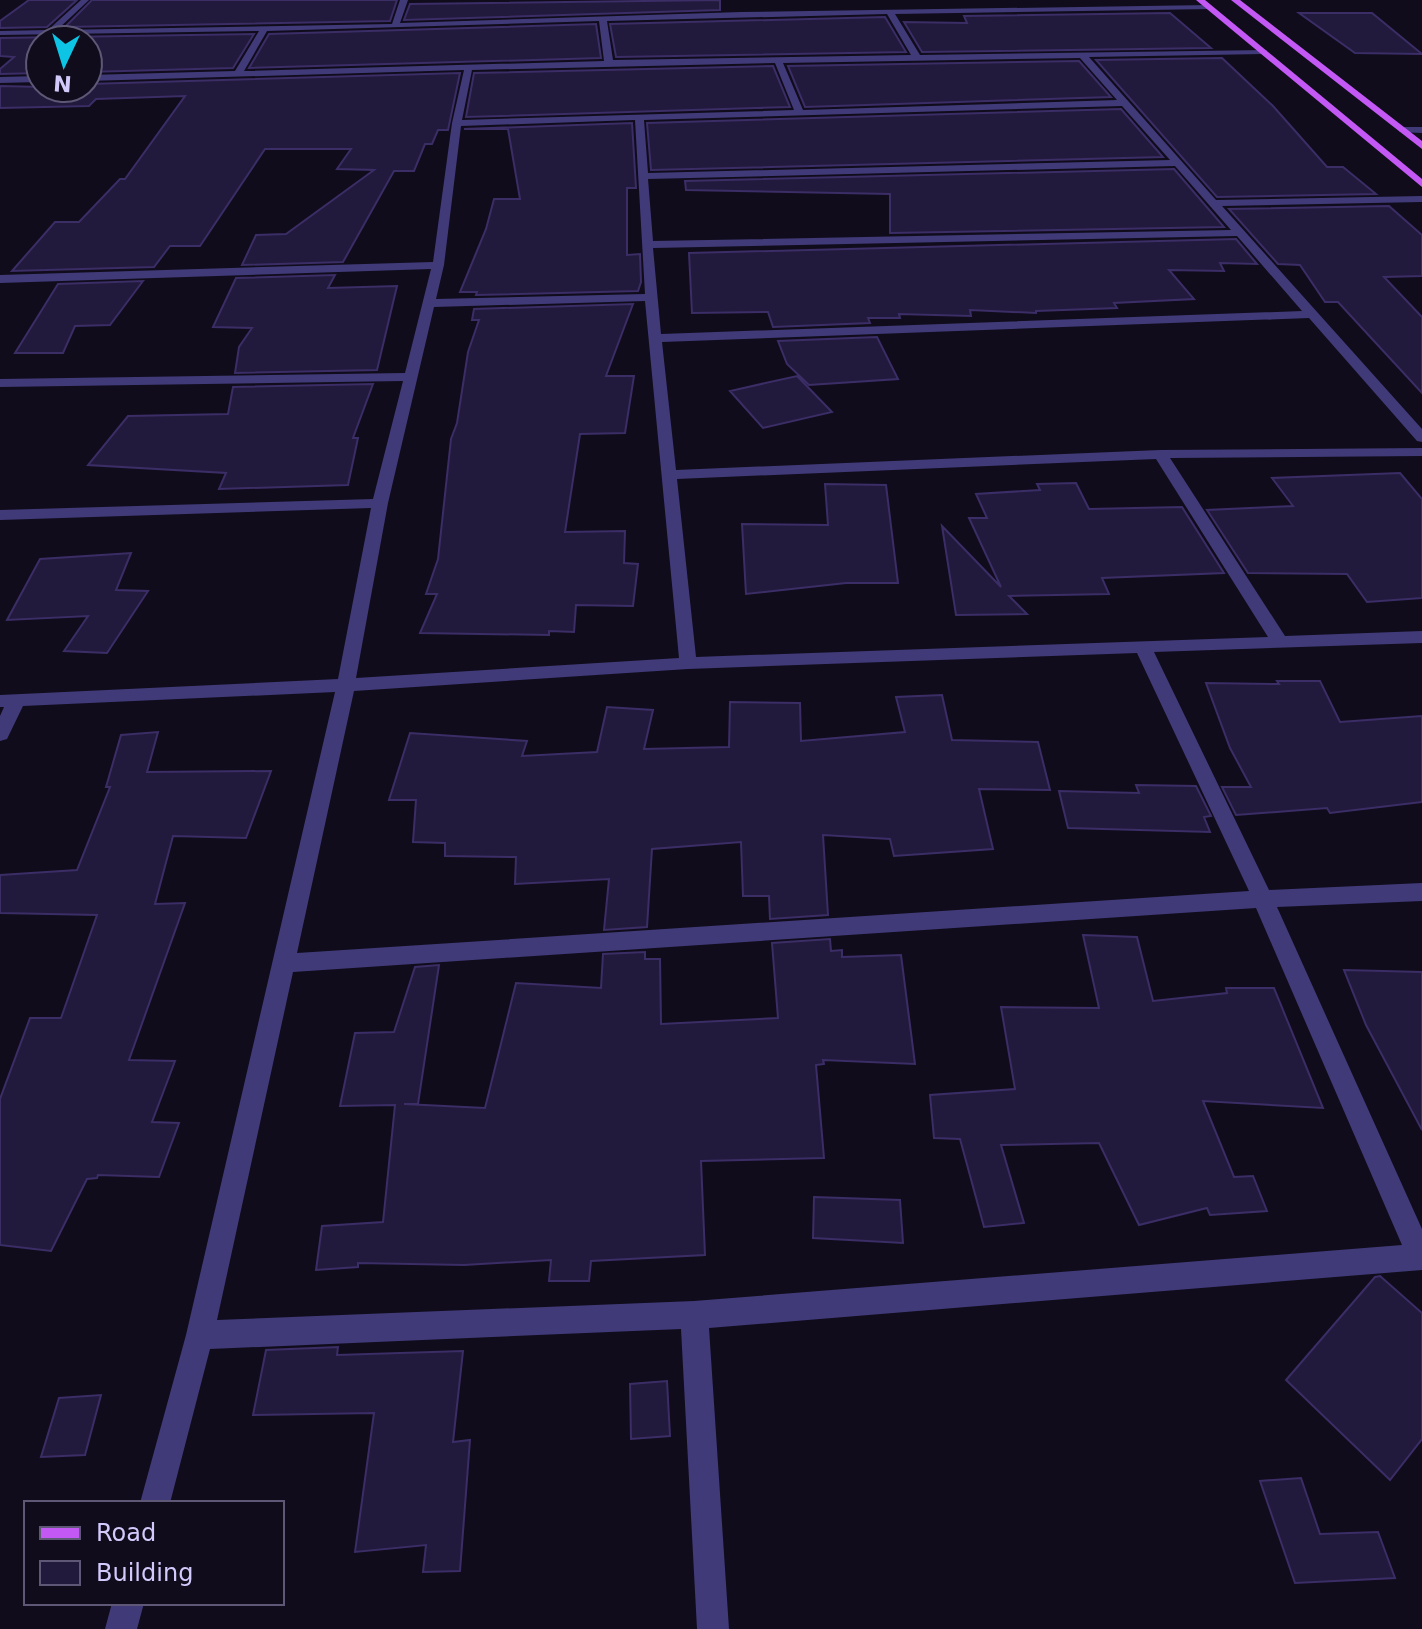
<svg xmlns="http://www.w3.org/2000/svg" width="1422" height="1629" viewBox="0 0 1422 1629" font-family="'DejaVu Sans',sans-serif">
  <rect width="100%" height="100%" fill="#100c1c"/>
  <!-- building -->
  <path fill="#221a3c" stroke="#3b2d66" stroke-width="2" d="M 29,0 L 77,0 L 47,27 L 0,28 L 0,21 Z
    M 92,0 L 397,0 L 390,21 L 65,27 Z
    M 720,0 L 720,10 L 404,20 L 410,4 Z
    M 1170,13 L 1211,48 L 922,52 L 904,22 L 967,23 L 964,16 Z
    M 1299,13 L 1372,13 L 1422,54 L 1355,53 Z
    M 885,17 L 906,52 L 616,57 L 610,24 Z
    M 596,24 L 601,58 L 249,68 L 269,34 Z
    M 254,34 L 233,68 L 88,72 L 88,40 L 40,40 L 40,73 L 0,74 L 0,69 L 14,57 L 0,56 L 0,38 Z
    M 1222,58 L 1273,106 L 1327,167 L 1343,167 L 1376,194 L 1217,197 L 1096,60 Z
    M 1079,61 L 1111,97 L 805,107 L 788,66 Z
    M 773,66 L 790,107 L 466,117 L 474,73 Z
    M 460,73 L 448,130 L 438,130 L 432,144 L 425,144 L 414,171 L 394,171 L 343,262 L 242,265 L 256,235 L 286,234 L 374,170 L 337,169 L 351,149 L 265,149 L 200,246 L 170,246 L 154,267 L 12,271 L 55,222 L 79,222 L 120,179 L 125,179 L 185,96 L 96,99 L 89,106 L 0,108 L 0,86 L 88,88 L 88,84 Z
    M 1121,109 L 1163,157 L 651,170 L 647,123 Z
    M 632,123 L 636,188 L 627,188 L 627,255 L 640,254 L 641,282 L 638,291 L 476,295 L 477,292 L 460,292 L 486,229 L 494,199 L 520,199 L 508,129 L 464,129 Z
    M 1174,169 L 1224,227 L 890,233 L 890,194 L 686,190 L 685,181 Z
    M 1389,206 L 1422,235 L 1422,276 L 1384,277 L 1422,317 L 1422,393 L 1338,302 L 1325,302 L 1300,265 L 1278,264 L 1229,209 Z
    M 1236,239 L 1257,264 L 1220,263 L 1224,271 L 1169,270 L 1194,299 L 1114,303 L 1117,308 L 1036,311 L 1036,313 L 970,310 L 971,316 L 899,314 L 900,318 L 868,318 L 870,323 L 773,327 L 768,312 L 692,313 L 689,253 Z
    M 335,275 L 328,288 L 397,286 L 377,370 L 235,373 L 239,347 L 252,328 L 213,327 L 236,278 Z
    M 143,281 L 110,325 L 75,326 L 63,353 L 15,353 L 58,284 Z
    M 633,304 L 606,376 L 634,376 L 625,433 L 580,434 L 565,532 L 625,531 L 624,563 L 638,564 L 633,606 L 576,605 L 574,632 L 549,631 L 549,635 L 420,633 L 437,594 L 426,594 L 438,559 L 451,439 L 457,423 L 468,352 L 479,320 L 472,320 L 474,309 Z
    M 877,337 L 898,379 L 809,385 L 787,364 L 778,341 Z
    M 797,376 L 832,412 L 763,428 L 730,391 Z
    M 373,384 L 353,438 L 358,438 L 348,485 L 219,489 L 226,473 L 88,465 L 128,416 L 228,414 L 233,387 Z
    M 1400,473 L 1422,499 L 1422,598 L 1367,602 L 1347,574 L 1248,573 L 1207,510 L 1293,506 L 1272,478 Z
    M 1076,483 L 1089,509 L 1182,507 L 1224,573 L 1102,578 L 1109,594 L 1009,596 L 1027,614 L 956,615 L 942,526 L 1001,587 L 969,518 L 987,518 L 976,494 L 1040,490 L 1037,484 Z
    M 825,484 L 886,485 L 898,583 L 846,583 L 746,594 L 742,524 L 828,525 Z
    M 131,553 L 116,590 L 148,591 L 107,653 L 64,651 L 88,616 L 7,620 L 40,559 Z
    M 1277,681 L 1320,681 L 1340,722 L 1422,716 L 1422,802 L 1330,813 L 1327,808 L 1236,815 L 1222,787 L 1251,787 L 1230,748 L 1206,683 L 1279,684 Z
    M 942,695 L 952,740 L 1038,742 L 1050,790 L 979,789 L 993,849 L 894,856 L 890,839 L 823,835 L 828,915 L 770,919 L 769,896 L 743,896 L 741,842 L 652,849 L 647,927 L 604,930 L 609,879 L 515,884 L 516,857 L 445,856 L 445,843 L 413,842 L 416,800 L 389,800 L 410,733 L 527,741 L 522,756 L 597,752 L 607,707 L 653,710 L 644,749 L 729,747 L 730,702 L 800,703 L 801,741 L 905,732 L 896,697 Z
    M 158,732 L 147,772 L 271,771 L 246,838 L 173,836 L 155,904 L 185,903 L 129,1060 L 175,1061 L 152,1122 L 179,1123 L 159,1177 L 98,1175 L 97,1178 L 87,1179 L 51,1251 L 0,1245 L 0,1099 L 30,1018 L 61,1018 L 97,915 L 0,913 L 0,875 L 77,870 L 110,787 L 106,787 L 121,735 Z
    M 1136,785 L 1196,786 L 1211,816 L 1204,817 L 1210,832 L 1068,828 L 1059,791 L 1139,793 Z
    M 1083,935 L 1137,937 L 1153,1001 L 1227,993 L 1226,988 L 1274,988 L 1323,1108 L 1203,1101 L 1234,1177 L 1253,1176 L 1267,1211 L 1210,1215 L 1207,1208 L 1139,1225 L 1099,1143 L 1001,1145 L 1024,1223 L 984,1227 L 960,1139 L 934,1138 L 930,1095 L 1015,1089 L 1001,1007 L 1099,1008 Z
    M 830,939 L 831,951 L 842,950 L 842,957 L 901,955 L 915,1064 L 823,1060 L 824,1064 L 816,1065 L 824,1158 L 701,1161 L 705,1255 L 591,1261 L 589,1281 L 549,1281 L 551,1260 L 464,1265 L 358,1263 L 358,1267 L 316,1270 L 322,1226 L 383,1222 L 395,1105 L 340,1106 L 355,1033 L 394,1032 L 415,967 L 439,965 L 418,1104 L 404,1104 L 485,1108 L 516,983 L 601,988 L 603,954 L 645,952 L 645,959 L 660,959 L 661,1024 L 778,1018 L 772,943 Z
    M 1344,970 L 1422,972 L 1422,1130 L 1366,1025 Z
    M 814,1197 L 900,1200 L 903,1243 L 813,1238 Z
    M 1380,1276 L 1422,1313 L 1422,1439 L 1390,1480 L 1286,1380 L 1375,1277 Z
    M 338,1347 L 337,1355 L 463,1351 L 453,1442 L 470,1440 L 460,1571 L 423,1572 L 426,1545 L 355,1552 L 374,1413 L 253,1415 L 266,1350 Z
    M 667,1381 L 670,1436 L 631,1439 L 630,1384 Z
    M 101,1395 L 85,1455 L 41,1457 L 59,1398 Z
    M 1301,1478 L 1320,1534 L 1378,1532 L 1395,1578 L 1295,1583 L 1260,1481 Z"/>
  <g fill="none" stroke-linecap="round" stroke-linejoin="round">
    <!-- minor -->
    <path fill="#403a78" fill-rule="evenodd" d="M 81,0 L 89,0 L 57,30 L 392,24 L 400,0 L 408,0 L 400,23 L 741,12 L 1209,5 L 1212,9 L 895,14 L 920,55 L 1267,50 L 1264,54 L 1089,57 L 1216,200 L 1422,196 L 1422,202 L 1222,206 L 1422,429 L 1422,442 L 1417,441 L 1309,318 L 662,342 L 676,470 L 1160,450 L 1422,448 L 1422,456 L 1170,458 L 1285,636 L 1422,631 L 1422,643 L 1154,652 L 1269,890 L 1422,883 L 1422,901 L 1277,907 L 1422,1229 L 1422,1270 L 709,1328 L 729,1629 L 697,1629 L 681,1329 L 210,1349 L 170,1503 L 140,1503 L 186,1335 L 335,692 L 23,706 L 7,739 L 0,741 L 0,716 L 4,707 L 0,707 L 0,695 L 338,679 L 371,508 L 0,520 L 0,510 L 373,499 L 403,381 L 0,387 L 0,379 L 405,373 L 431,269 L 0,283 L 0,275 L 433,262 L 452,123 L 464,70 L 88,81 L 88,75 L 235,71 L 259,31 L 0,35 L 0,31 L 48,30 ZM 887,14 L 911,55 L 613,60 L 607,21 ZM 599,21 L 604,61 L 244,71 L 267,31 ZM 1080,58 L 1117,100 L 803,110 L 783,63 ZM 775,63 L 794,110 L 462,120 L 472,70 ZM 1122,106 L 1170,160 L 648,173 L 644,120 ZM 635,120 L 645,294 L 436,299 L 444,265 L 461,126 ZM 1175,166 L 1231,230 L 653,241 L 648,179 ZM 1237,236 L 1302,311 L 661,334 L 653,248 ZM 645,301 L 679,658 L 356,678 L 388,503 L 434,307 ZM 1156,459 L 1268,637 L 696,657 L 677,479 ZM 1137,653 L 1249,891 L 297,953 L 354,691 L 688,669 ZM 1256,908 L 1402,1245 L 694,1301 L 217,1320 L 293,972 Z
      M 40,76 L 40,82 L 0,83 L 0,77 Z
      M 1402,127 L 1422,127 L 1422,133 L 1399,132 Z
      M 112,1603 L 144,1603 L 137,1629 L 105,1629 Z"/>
    <!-- major -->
    <path fill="#c358f5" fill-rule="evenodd" d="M 1196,0 L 1205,0 L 1422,179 L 1422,187 Z
      M 1231,0 L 1240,0 L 1422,141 L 1422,149 Z"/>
  </g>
  <!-- legend -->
  <rect x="24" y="1501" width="260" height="104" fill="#100c1c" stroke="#5e5876" stroke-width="2"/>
  <rect x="40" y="1527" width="40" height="12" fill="#c358f5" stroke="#5e5876" stroke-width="2"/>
  <text x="96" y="1541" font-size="24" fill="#d3cafc">Road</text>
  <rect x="40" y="1561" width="40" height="24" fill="#221a3c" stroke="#5e5876" stroke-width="2"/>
  <text x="96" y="1581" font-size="24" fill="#d3cafc">Building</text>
  <!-- north arrow -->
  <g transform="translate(64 64) rotate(184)"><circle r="38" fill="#100c1c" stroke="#5e5876" stroke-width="2"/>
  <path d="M0-6L14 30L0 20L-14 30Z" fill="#0dc4e5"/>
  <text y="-12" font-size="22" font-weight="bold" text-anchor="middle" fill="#d3cafc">N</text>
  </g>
</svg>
